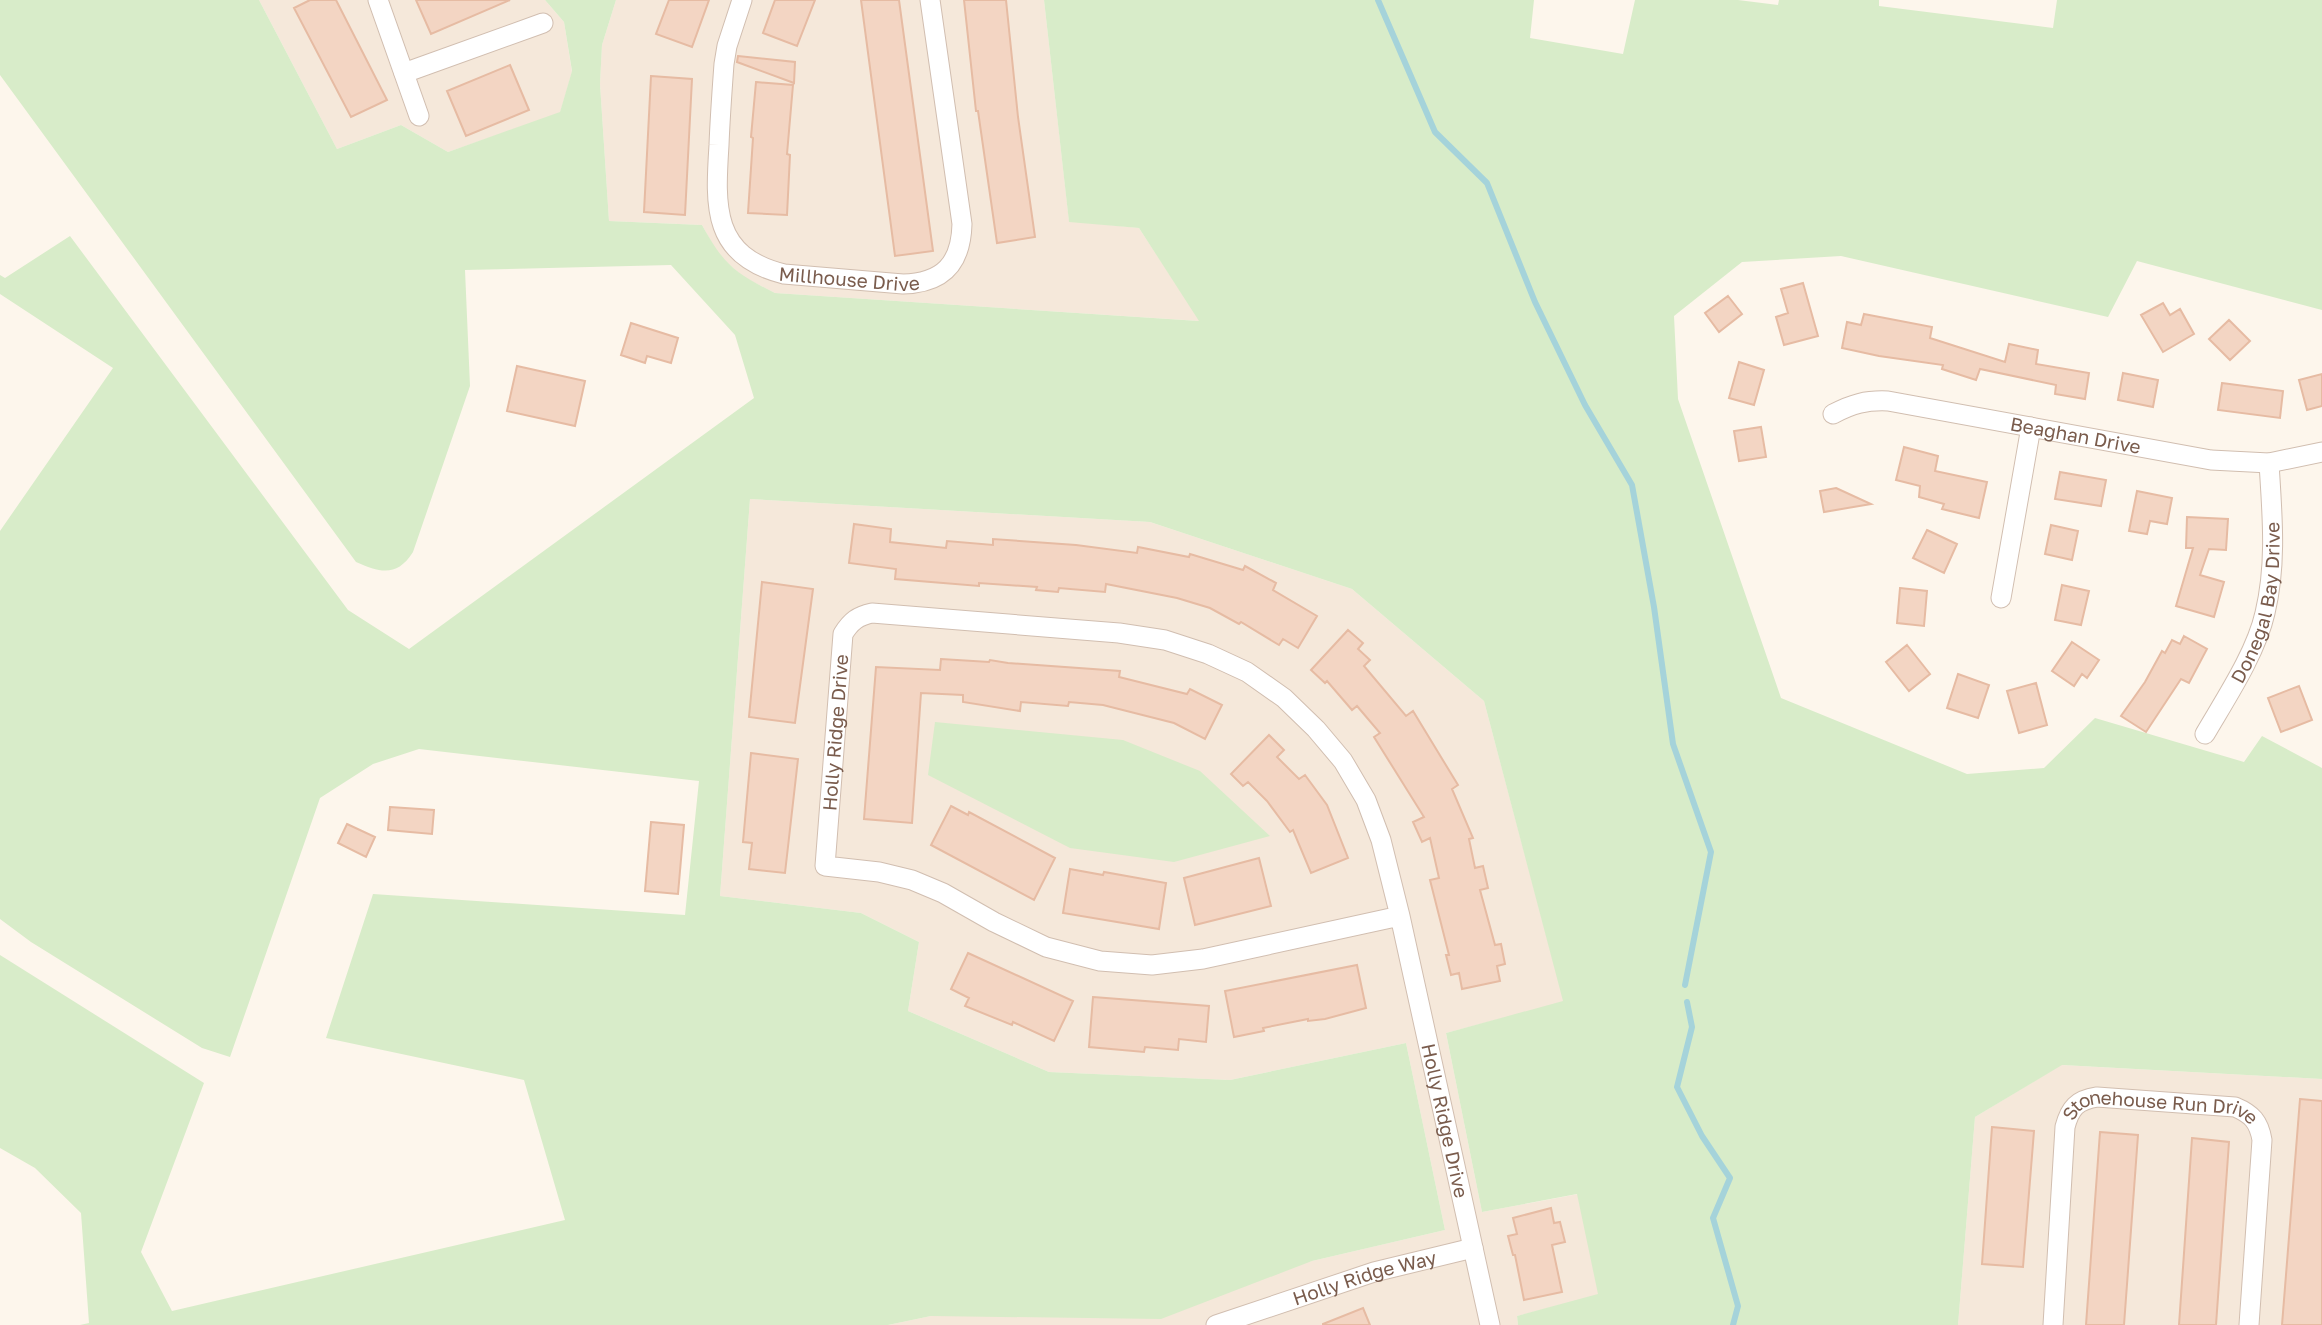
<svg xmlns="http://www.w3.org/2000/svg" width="2322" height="1325" viewBox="0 0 2322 1325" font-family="'Golos Text',sans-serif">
  <rect width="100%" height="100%" fill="#fdf6ec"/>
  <!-- residential -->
  <path fill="#f5e8da" d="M 259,0 L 545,0 L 564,22 L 572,72 L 560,113 L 448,152 L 401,125 L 337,149 Z
    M 616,0 L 1044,0 L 1069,221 L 1139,228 L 1200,321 L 775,293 L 743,277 L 718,254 L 702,225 L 609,221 L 600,84 L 602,45 Z
    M 750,499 L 1150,522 L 1352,589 L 1484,701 L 1564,1002 L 1446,1033 L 1482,1212 L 1578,1194 L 1599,1295 L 1517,1316 L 1518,1325 L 888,1325 L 931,1316 L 1312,1261 L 1445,1230 L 1406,1043 L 1230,1080 L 1049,1072 L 908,1011 L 919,942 L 861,913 L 720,896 Z
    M 2061,1065 L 2322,1079 L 2322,1325 L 1958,1325 L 1975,1117 Z"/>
  <!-- green -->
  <path fill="#d8ecc9" d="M 0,0 L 259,0 L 337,149 L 401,125 L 448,152 L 560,112 L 572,71 L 564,22 L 545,0 L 616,0 L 602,45 L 600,84 L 609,221 L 702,225 C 724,265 735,273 775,293 L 1199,321 L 1139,228 L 1069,222 L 1044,0 L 1534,0 L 1530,38 L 1623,54 L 1635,0 L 1738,0 L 1778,5 L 1779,0 L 1879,0 L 1879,6 L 2053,28 L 2057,0 L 2322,0 L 2322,310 L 2137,261 L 2108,317 L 1841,256 L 1742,262 L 1674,316 L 1678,399 L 1781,698 L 1967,774 L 2044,768 L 2095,718 L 2244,762 L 2262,736 L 2322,768 L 2322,1079 L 2062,1065 L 1975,1117 L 1958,1325 L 1518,1325 L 1517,1316 L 1598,1294 L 1577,1194 L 1482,1212 L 1446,1033 L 1563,1001 L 1484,701 L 1352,589 L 1150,522 L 750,499 L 720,896 L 861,913 L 919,942 L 908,1011 L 1049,1072 L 1230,1080 L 1406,1043 L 1445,1230 L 1312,1261 L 1161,1319 L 931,1316 L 888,1325 L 80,1325 L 89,1323 L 81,1213 L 35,1168 L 0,1148 L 0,955 L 204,1083 L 141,1252 L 172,1311 L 565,1220 L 524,1080 L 326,1038 L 373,894 L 685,915 L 699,781 L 419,749 L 373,764 L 320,798 L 230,1057 L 202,1048 L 31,942 L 0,919 L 0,531 L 113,368 L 0,294 L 0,275 L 5,278 L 70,236 L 348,610 L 409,649 L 754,398 L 735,335 L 671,265 L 465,270 L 470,386 L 413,552 C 397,577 381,573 356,562 L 0,75 Z
    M 935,722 L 1123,740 L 1200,771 L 1270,836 L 1174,862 L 1070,848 L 928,775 Z"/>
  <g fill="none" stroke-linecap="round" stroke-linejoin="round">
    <!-- stream -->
    <path stroke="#a5d3da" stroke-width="6" d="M 1378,0 L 1435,132 L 1487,183 L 1535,302 L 1585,405 L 1632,485 L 1654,607 L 1673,744 L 1711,852 L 1685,985
      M 1687,1002 L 1692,1027 L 1677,1087 L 1702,1136 L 1730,1178 L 1713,1218 L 1738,1306 L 1733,1325"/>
  </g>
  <!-- building -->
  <path fill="#f3d5c3" stroke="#e6bba3" stroke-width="2" d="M 310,0 L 336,0 L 387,100 L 351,117 L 294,8 Z
    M 416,0 L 510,0 L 431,34 Z
    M 669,0 L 709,0 L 692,47 L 656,34 Z
    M 775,0 L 815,0 L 797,46 L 763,33 Z
    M 861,0 L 899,0 L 933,251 L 895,256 Z
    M 964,0 L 1006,0 L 1018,117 L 1035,237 L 997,243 L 978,111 L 976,111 Z
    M 738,56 L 795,62 L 794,83 L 737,62 Z
    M 510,65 L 529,110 L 466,136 L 447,91 Z
    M 651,76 L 692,79 L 685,215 L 644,212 Z
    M 756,82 L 793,85 L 787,154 L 790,155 L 787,215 L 748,213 L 753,138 L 751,137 Z
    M 1803,283 L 1818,336 L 1784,345 L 1776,317 L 1788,313 L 1781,289 Z
    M 1728,296 L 1742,314 L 1719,332 L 1705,313 Z
    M 2163,303 L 2170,315 L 2180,309 L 2194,334 L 2163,352 L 2141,315 Z
    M 1864,314 L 1932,327 L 1930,338 L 2005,362 L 2009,344 L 2038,350 L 2036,364 L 2089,373 L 2085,399 L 2055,394 L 2056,385 L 1980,369 L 1976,380 L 1942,369 L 1943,365 L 1879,356 L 1842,348 L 1847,322 L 1861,325 Z
    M 2229,320 L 2250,341 L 2230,360 L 2209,339 Z
    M 631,323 L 678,338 L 671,363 L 647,356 L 645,363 L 621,355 Z
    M 1739,362 L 1764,370 L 1754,405 L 1729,398 Z
    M 517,366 L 585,381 L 575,426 L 507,411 Z
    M 2123,373 L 2158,380 L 2153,407 L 2118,400 Z
    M 2322,374 L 2322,406 L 2307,410 L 2299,380 Z
    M 2222,383 L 2283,391 L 2280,418 L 2218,410 Z
    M 1761,427 L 1766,457 L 1739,461 L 1734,431 Z
    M 1904,447 L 1938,456 L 1935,471 L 1987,482 L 1979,518 L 1942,509 L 1944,504 L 1919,497 L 1920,486 L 1896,480 Z
    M 2060,472 L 2106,480 L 2101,506 L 2055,499 Z
    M 1836,488 L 1871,504 L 1824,512 L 1820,491 Z
    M 2137,491 L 2172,498 L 2167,524 L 2150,521 L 2147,534 L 2129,531 Z
    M 2187,517 L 2228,519 L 2226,550 L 2209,549 L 2200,575 L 2224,582 L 2214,617 L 2176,606 L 2193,548 L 2186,548 Z
    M 854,524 L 891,529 L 890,542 L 946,548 L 947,541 L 993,545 L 993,539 L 1076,545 L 1137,553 L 1138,547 L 1189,557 L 1190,554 L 1243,570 L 1245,566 L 1276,583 L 1273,590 L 1317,616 L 1298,648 L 1283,639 L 1279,645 L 1241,622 L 1239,624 L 1210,608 L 1177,598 L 1106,584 L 1105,592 L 1059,588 L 1058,592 L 1036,590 L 1037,587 L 979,583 L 979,586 L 895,579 L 896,569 L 849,563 Z
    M 2051,525 L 2078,531 L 2072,560 L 2045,554 Z
    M 1927,530 L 1957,544 L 1944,573 L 1913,558 Z
    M 762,582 L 813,589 L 795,723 L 749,717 Z
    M 2062,585 L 2089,591 L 2081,625 L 2055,620 Z
    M 1900,588 L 1927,591 L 1924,626 L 1897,623 Z
    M 1348,630 L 1363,643 L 1358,649 L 1370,660 L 1364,666 L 1406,716 L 1413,711 L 1458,785 L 1452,789 L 1473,838 L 1469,839 L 1475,868 L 1483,866 L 1488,888 L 1480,890 L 1495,945 L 1501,944 L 1505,964 L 1497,966 L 1500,981 L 1462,989 L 1459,973 L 1451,975 L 1446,955 L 1449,955 L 1430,880 L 1439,878 L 1430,838 L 1422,842 L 1413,822 L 1424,817 L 1374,737 L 1380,733 L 1357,706 L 1352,710 L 1327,681 L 1325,683 L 1311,670 Z
    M 2184,636 L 2207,649 L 2189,683 L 2181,679 L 2146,732 L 2121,716 L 2145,682 L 2162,651 L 2165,653 L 2172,640 L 2180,644 Z
    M 2072,642 L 2099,660 L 2087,678 L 2082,674 L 2074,686 L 2052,671 Z
    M 1907,645 L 1930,674 L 1909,691 L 1886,662 Z
    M 941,659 L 989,662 L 990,660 L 1008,663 L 1120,671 L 1119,677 L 1187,694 L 1190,689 L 1222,705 L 1205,739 L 1174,723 L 1103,705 L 1069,702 L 1068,706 L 1021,702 L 1020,711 L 963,702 L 963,695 L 921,693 L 912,823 L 864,819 L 876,667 L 940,670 Z
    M 1958,674 L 1989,685 L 1978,718 L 1947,708 Z
    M 2036,683 L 2047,725 L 2019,733 L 2007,691 Z
    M 2299,686 L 2312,720 L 2281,732 L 2268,698 Z
    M 1269,735 L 1284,750 L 1277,757 L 1299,779 L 1305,775 L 1327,805 L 1348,858 L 1311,873 L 1293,830 L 1290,832 L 1267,801 L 1248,782 L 1243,786 L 1231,774 Z
    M 751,753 L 798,759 L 785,873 L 749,869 L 752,843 L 743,842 Z
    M 951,806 L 968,815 L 969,812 L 1055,858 L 1034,900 L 931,845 Z
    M 390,807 L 434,810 L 432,834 L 388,830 Z
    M 651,822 L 684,825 L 678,894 L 645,891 Z
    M 347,824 L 375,837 L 366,857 L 338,843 Z
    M 1259,858 L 1271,906 L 1195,925 L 1184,878 Z
    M 1070,869 L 1103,875 L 1104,872 L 1166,883 L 1159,929 L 1063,913 Z
    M 968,953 L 1073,1001 L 1054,1041 L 1013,1022 L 1012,1025 L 965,1006 L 969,998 L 951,989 Z
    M 1357,965 L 1366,1008 L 1325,1019 L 1308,1021 L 1308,1019 L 1263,1028 L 1264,1031 L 1234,1037 L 1225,991 Z
    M 1093,997 L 1209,1006 L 1206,1042 L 1179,1039 L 1178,1050 L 1145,1047 L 1144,1052 L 1089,1047 Z
    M 2300,1099 L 2322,1101 L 2322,1325 L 2282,1325 Z
    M 1992,1127 L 2034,1131 L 2023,1267 L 1982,1264 Z
    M 2100,1132 L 2138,1135 L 2124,1325 L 2086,1325 Z
    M 2192,1138 L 2229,1142 L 2216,1325 L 2179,1325 Z
    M 1551,1208 L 1554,1223 L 1560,1222 L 1565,1242 L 1552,1245 L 1562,1292 L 1524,1300 L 1515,1255 L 1513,1255 L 1508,1236 L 1517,1234 L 1513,1218 Z
    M 1363,1308 L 1370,1325 L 1323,1325 L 1323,1324 Z"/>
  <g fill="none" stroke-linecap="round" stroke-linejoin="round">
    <defs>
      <g id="minor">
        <path d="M 378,0 L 419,116"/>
        <path id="s1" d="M 742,0 L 727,46 L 724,64 C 722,91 720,118 719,145 C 715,207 712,256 784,274 L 903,284 C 943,283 961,264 962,224 L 930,0"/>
        <path d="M 404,73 L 543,23"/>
        <path id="s2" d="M 1833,414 C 1852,404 1866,400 1888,401 L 2211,460 L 2269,463 L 2322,452"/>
        <path d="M 2001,598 L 2031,427"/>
        <path id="s3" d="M 2205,734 C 2226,698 2256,653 2265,613 C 2277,563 2272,513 2269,463"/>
        <path id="s4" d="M 1400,916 L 1203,959 L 1152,965 L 1100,961 L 1046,947 L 994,922 L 943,893 L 912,880 L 879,872 L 825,866 L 843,634 C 851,621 858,616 872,613 L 1119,633 L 1165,640 L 1208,654 L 1247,672 L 1284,698 L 1316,729 L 1343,761 L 1366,800 L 1381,840 L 1400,916 L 1490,1325"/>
        <path id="s5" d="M 1216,1325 L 1374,1272 L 1473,1248"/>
        <path id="s6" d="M 2053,1325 L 2065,1127 C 2070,1108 2077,1100 2097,1097 L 2235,1107 C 2252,1114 2259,1122 2262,1140 L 2249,1325"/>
      </g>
    </defs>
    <!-- minor casing -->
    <use href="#minor" stroke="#d1beb0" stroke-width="21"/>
    <!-- minor -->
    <use href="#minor" stroke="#fff" stroke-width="19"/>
  </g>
  <g text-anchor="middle" stroke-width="5" stroke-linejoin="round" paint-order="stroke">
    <!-- street labels -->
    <g font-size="19" fill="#7a5c4d" stroke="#fffaf3">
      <text dy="7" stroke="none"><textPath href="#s1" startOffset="376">Millhouse Drive</textPath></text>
      <text dy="7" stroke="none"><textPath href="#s2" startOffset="248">Beaghan Drive</textPath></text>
      <text dy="7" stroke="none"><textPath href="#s3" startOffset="144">Donegal Bay Drive</textPath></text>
      <text dy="7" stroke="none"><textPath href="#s4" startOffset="733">Holly Ridge Drive</textPath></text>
      <text dy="7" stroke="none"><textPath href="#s4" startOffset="1759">Holly Ridge Drive</textPath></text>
      <text dy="7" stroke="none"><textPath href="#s6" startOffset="308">Stonehouse Run Drive</textPath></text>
      <text dy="7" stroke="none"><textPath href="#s5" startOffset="156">Holly Ridge Way</textPath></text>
    </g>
  </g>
</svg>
